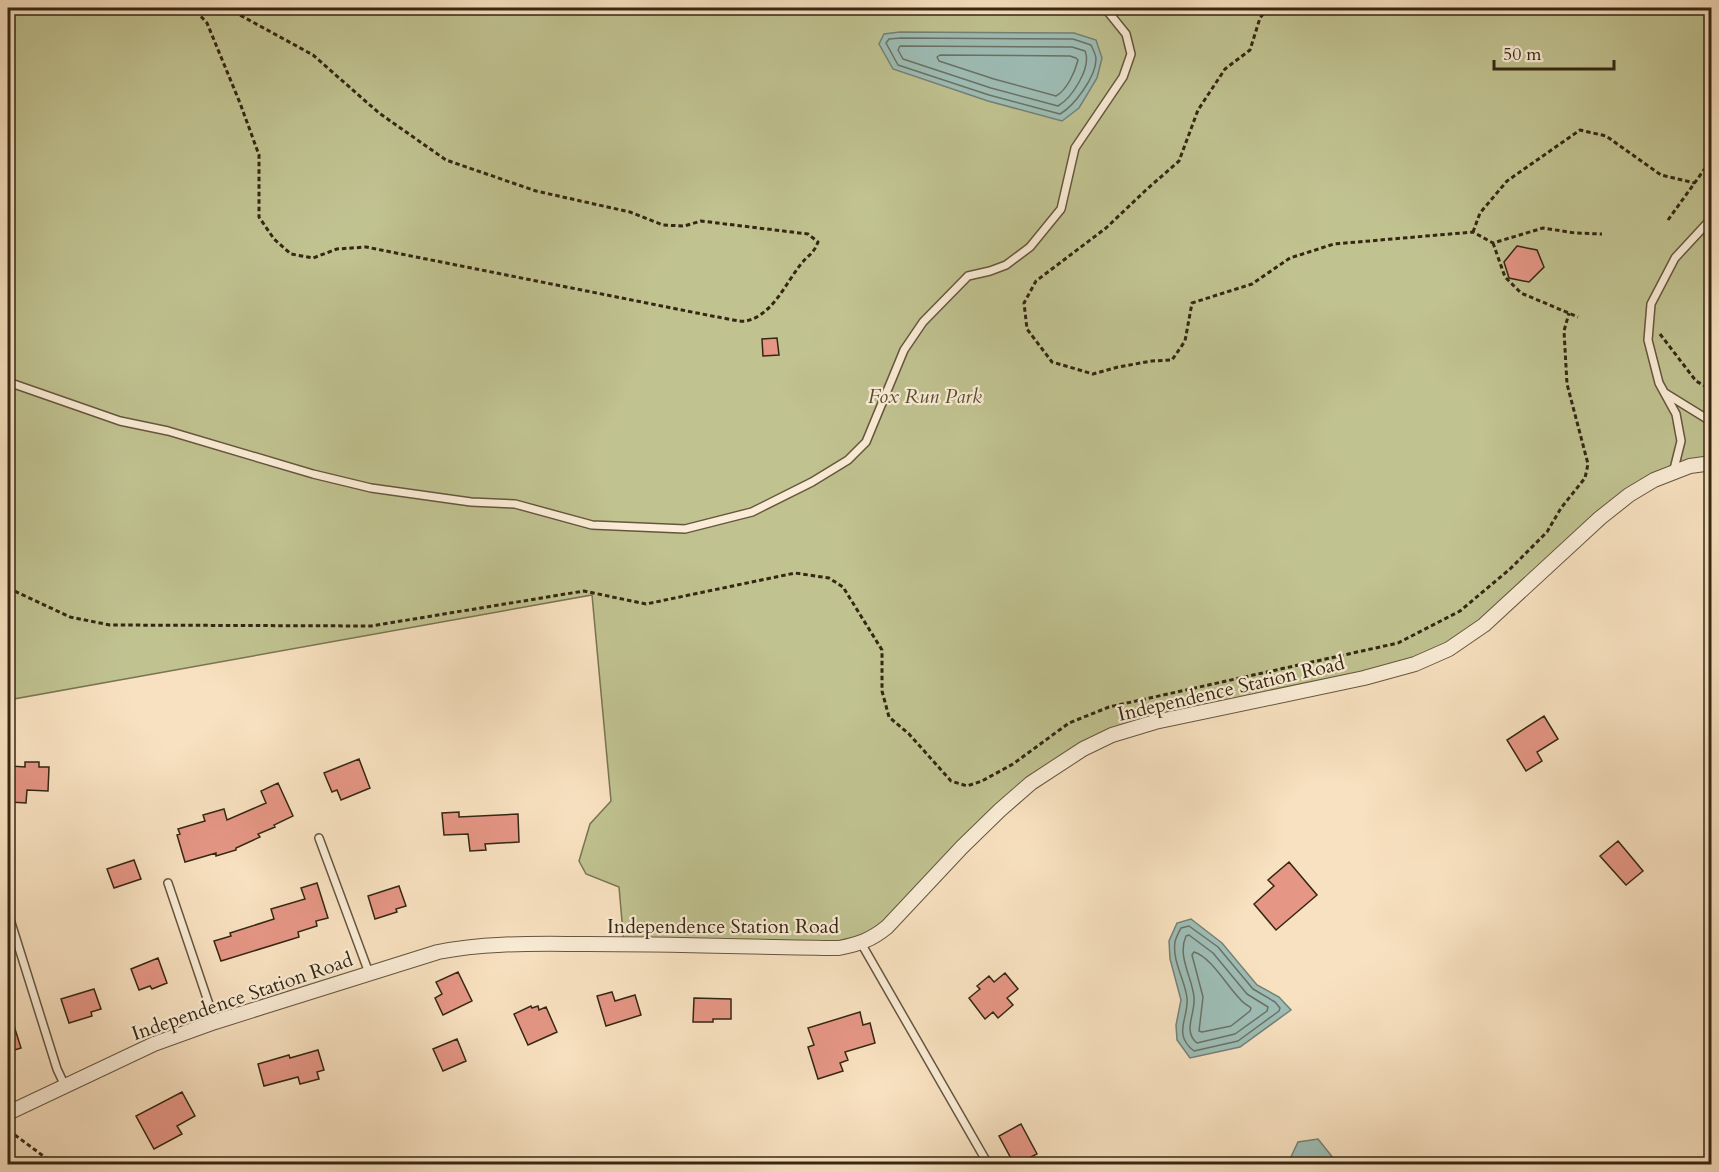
<svg xmlns="http://www.w3.org/2000/svg" width="1719" height="1172" viewBox="0 0 1719 1172" font-family="Cardo,serif">
  <rect width="100%" height="100%" fill="#f8e1c0"/>
  <filter id="stains"><feTurbulence type="fractalNoise" baseFrequency=".00333" numOctaves="4"/><feColorMatrix values="0 0 0 0 .2 0 0 0 0 .09 0 0 0 0 .02 0 0 0 .5 -.17"/></filter>
  <radialGradient id="worn" r=".72"><stop offset=".6" stop-color="#630" stop-opacity="0"/><stop offset="1" stop-color="#630" stop-opacity=".3"/></radialGradient>
  <!-- green -->
  <path fill="#c0c290" stroke="#7a7452" stroke-width="1.5" d="M 8,8 L 1711,8 L 1711,463 L 1654,480 L 1484,625 L 1415,664 L 1112,735 L 1031,783 L 861,943 L 624,944 L 619,887 L 586,874 L 579,861 L 590,824 L 611,801 L 592,595 L 8,700 Z"/>
  <!-- water -->
  <path fill="#9ebdb6" stroke="#748175" stroke-width="1.5" d="M 900,32 L 1074,33 L 1096,40 L 1102,58 L 1097,78 L 1079,108 L 1062,121 L 988,101 L 893,69 L 879,44 L 884,34 Z
    M 1191,919 L 1222,943 L 1257,985 L 1279,997 L 1291,1010 L 1240,1047 L 1190,1058 L 1177,1040 L 1176,1025 L 1181,1000 L 1170,959 L 1169,941 L 1177,923 Z
    M 1318,1139 L 1338,1164 L 1291,1164 L 1290,1159 L 1298,1142 Z"/>
  <g fill="none" stroke-linecap="round" stroke-linejoin="round">
    <!-- shore -->
    <path stroke="#6a7264" stroke-width="1.5" d="M 901,38 L 1073,39 L 1091,45 C 1093,49 1096,55 1096,59 C 1096,77 1074,106 1060,114 L 989,95 L 898,65 L 886,43 L 889,39 Z
      M 900,46 L 1072,47 L 1085,51 C 1092,67 1072,98 1058,106 L 991,88 L 903,59 L 898,50 Z
      M 940,55 L 1070,56 L 1076,58 L 1078,60 C 1075,72 1067,90 1056,96 L 994,79 L 939,61 L 937,57 Z
      M 1189,926 L 1218,947 L 1253,989 L 1275,1002 L 1280,1008 L 1279,1011 L 1238,1041 L 1194,1051 C 1172,1034 1189,1018 1187,998 C 1185,980 1172,961 1175,942 C 1176,937 1179,932 1181,928 Z
      M 1189,935 L 1213,953 L 1247,994 L 1268,1007 L 1267,1011 L 1235,1034 L 1197,1043 C 1182,1031 1196,1013 1194,997 C 1192,977 1177,956 1186,936 Z
      M 1194,952 C 1211,957 1227,986 1240,999 C 1243,1003 1247,1005 1251,1008 L 1250,1011 L 1231,1026 L 1202,1032 L 1199,1031 L 1203,997 L 1192,955 Z"/>
  </g>
  <!-- building -->
  <path fill="#e59685" stroke="#352713" stroke-width="1.5" d="M 1517,246 L 1537,250 L 1544,267 L 1529,282 L 1509,278 L 1504,262 Z
    M 777,338 L 779,355 L 763,356 L 762,339 Z
    M 1544,716 L 1558,739 L 1537,752 L 1542,761 L 1526,771 L 1507,740 Z
    M 359,759 L 370,788 L 341,800 L 337,790 L 332,792 L 324,773 Z
    M 25,762 L 39,762 L 39,767 L 49,767 L 48,791 L 27,790 L 26,803 L 10,802 L 11,766 L 25,767 Z
    M 278,783 L 293,816 L 274,825 L 275,827 L 258,834 L 260,837 L 236,848 L 236,850 L 216,856 L 216,853 L 185,862 L 177,835 L 180,834 L 178,829 L 205,821 L 203,815 L 224,809 L 227,820 L 266,803 L 261,791 Z
    M 459,812 L 459,817 L 518,814 L 519,842 L 485,844 L 486,850 L 470,851 L 468,834 L 444,835 L 442,813 Z
    M 1618,841 L 1643,871 L 1626,885 L 1600,856 Z
    M 134,860 L 141,879 L 114,888 L 107,869 Z
    M 1289,862 L 1317,895 L 1276,930 L 1254,904 L 1274,886 L 1268,880 Z
    M 317,883 L 328,918 L 316,921 L 317,926 L 298,932 L 299,937 L 221,961 L 214,941 L 231,936 L 230,933 L 274,919 L 271,909 L 305,899 L 301,888 Z
    M 399,886 L 406,906 L 396,909 L 397,912 L 375,919 L 368,896 Z
    M 158,958 L 167,983 L 152,989 L 150,986 L 139,990 L 131,969 Z
    M 458,972 L 472,1001 L 443,1015 L 435,998 L 442,994 L 436,982 Z
    M 1005,973 L 1018,989 L 1007,998 L 1013,1005 L 998,1018 L 993,1012 L 985,1019 L 969,998 L 980,989 L 977,986 L 989,976 L 994,982 Z
    M 94,989 L 101,1009 L 91,1012 L 92,1016 L 69,1023 L 61,999 Z
    M 612,992 L 615,1001 L 635,995 L 641,1015 L 606,1026 L 597,996 Z
    M 694,998 L 731,999 L 731,1019 L 713,1019 L 713,1022 L 693,1022 Z
    M 531,1006 L 532,1008 L 538,1006 L 539,1010 L 546,1007 L 557,1032 L 528,1045 L 514,1014 Z
    M 860,1012 L 863,1025 L 870,1023 L 875,1043 L 845,1052 L 848,1060 L 840,1063 L 843,1071 L 818,1079 L 808,1047 L 814,1045 L 808,1028 Z
    M 10,1013 L 21,1048 L 8,1052 L 8,1014 Z
    M 457,1039 L 466,1061 L 443,1071 L 433,1049 Z
    M 318,1050 L 324,1070 L 317,1072 L 319,1079 L 300,1084 L 298,1077 L 264,1086 L 258,1064 L 289,1055 L 290,1058 Z
    M 182,1092 L 195,1116 L 177,1126 L 182,1134 L 154,1149 L 136,1116 Z
    M 1021,1124 L 1037,1154 L 1017,1164 L 1014,1164 L 999,1136 Z"/>
  <g fill="none" stroke-linecap="round" stroke-linejoin="round">
    <defs>
      <path id="service" d="M 8,382 L 120,421 L 168,431 L 313,474 L 371,488 L 471,502 L 515,504 L 592,525 L 685,529 L 752,512 L 812,482 L 848,460 L 866,442 L 904,350 L 923,322 L 968,276 L 990,271 L 1006,265 L 1030,247 L 1061,209 L 1075,148 L 1123,77 L 1131,54 L 1126,34 L 1105,8
        M 1665,393 L 1712,422
        M 1673,473 L 1681,441 L 1676,414 L 1659,383 L 1648,340 L 1651,304 L 1675,258 L 1712,218
        M 319,838 L 369,973
        M 168,883 L 215,1022
        M 8,913 L 57,1069 L 65,1086
        M 861,943 L 988,1164"/>
      <path id="minor" d="M 8,1113 L 154,1044 L 215,1022 L 438,952 C 487,942 538,944 588,944 C 672,944 756,947 839,948 C 859,944 871,940 887,927 L 962,847 L 1000,810 L 1031,783 L 1083,749 L 1112,735 L 1155,722 L 1364,678 L 1415,664 L 1449,649 L 1484,625 L 1600,518 L 1629,495 L 1654,480 L 1690,466 L 1712,463"/>
    </defs>
    <!-- service casing -->
    <use href="#service" stroke="#66563e" stroke-width="10"/>
    <!-- minor casing -->
    <use href="#minor" stroke="#66563e" stroke-width="16"/>
    <!-- path -->
    <path stroke="#352713" stroke-width="3" stroke-dasharray="4.5 3" stroke-linecap="butt" d="M 189,8 L 196,11 L 207,23 L 240,103 L 259,155 L 259,217 L 274,239 L 291,254 L 313,258 L 337,249 L 366,247 L 717,317 C 726,318 738,322 746,321 C 773,315 785,284 801,264 C 808,255 813,255 818,242 L 808,234 L 701,221 L 684,226 L 663,225 L 630,212 L 536,191 L 446,160 L 379,113 L 313,55 L 227,8
      M 1268,8 L 1260,18 L 1250,50 L 1225,69 L 1198,110 L 1179,161 L 1146,190 L 1106,228 L 1036,281 L 1024,303 L 1027,329 L 1052,362 L 1093,374 L 1118,367 L 1152,361 L 1172,360 L 1185,341 L 1192,303 L 1252,284 L 1290,258 L 1334,244 L 1473,232 L 1493,243 L 1543,228 L 1575,233 L 1602,234
      M 1668,220 L 1706,167 L 1712,162
      M 1473,232 L 1480,213 L 1507,181 L 1580,130 L 1606,136 L 1661,175 L 1695,183
      M 1493,243 L 1505,277 L 1521,293 L 1578,317
      M 1660,334 L 1696,381 L 1712,390
      M 8,588 L 70,617 L 110,625 L 371,626 L 584,591 L 646,604 L 795,573 L 829,578 L 843,587 L 882,650 L 882,691 L 889,717 L 909,734 L 951,781 L 967,786 L 982,781 L 1013,764 L 1069,723 L 1109,707 L 1398,643 L 1460,611 L 1510,569 L 1547,532 L 1561,508 L 1585,478 L 1588,464 L 1567,384 L 1564,331 L 1569,313
      M 8,1132 L 15,1135 L 54,1164"/>
    <!-- service -->
    <use href="#service" stroke="#faecd6" stroke-width="7"/>
    <!-- minor -->
    <use href="#minor" stroke="#faecd6" stroke-width="14"/>
  </g>
  <g text-anchor="middle" stroke-width="4.5" stroke-linejoin="round" paint-order="stroke">
    <!-- park labels -->
    <g font-size="20" font-style="italic" fill="#584e32" stroke="#faecd6">
      <text x="925" y="403">Fox Run Park</text>
    </g>
    <!-- street labels -->
    <g font-size="20" fill="#352713" stroke="#faecd6">
      <text transform="translate(1231 688) rotate(-13)" y="7">Independence Station Road</text>
      <text x="723" y="933">Independence Station Road</text>
      <text transform="translate(242 996) rotate(-19)" y="7">Independence Station Road</text>
    </g>
  </g>
  <!-- margin -->
  <rect width="1719" height="1172" fill="none" stroke="#f8e1c0" stroke-width="30"/>
  <rect x="9" y="9" width="1701" height="1154" fill="none" stroke="#352713" stroke-width="3"/>
  <rect x="15" y="15" width="1689" height="1142" fill="none" stroke="#352713" stroke-width="1.5"/>
  <!-- scale -->
  <path d="M1494 60v9h120v-9" fill="none" stroke="#352713" stroke-width="3"/>
  <text x="1503" y="60" font-size="18" fill="#352713" stroke="#faecd6" stroke-width="4.5" paint-order="stroke">50 m</text>
  <rect width="100%" height="100%" filter="url(#stains)"/>
  <rect width="100%" height="100%" fill="url(#worn)"/>
</svg>
